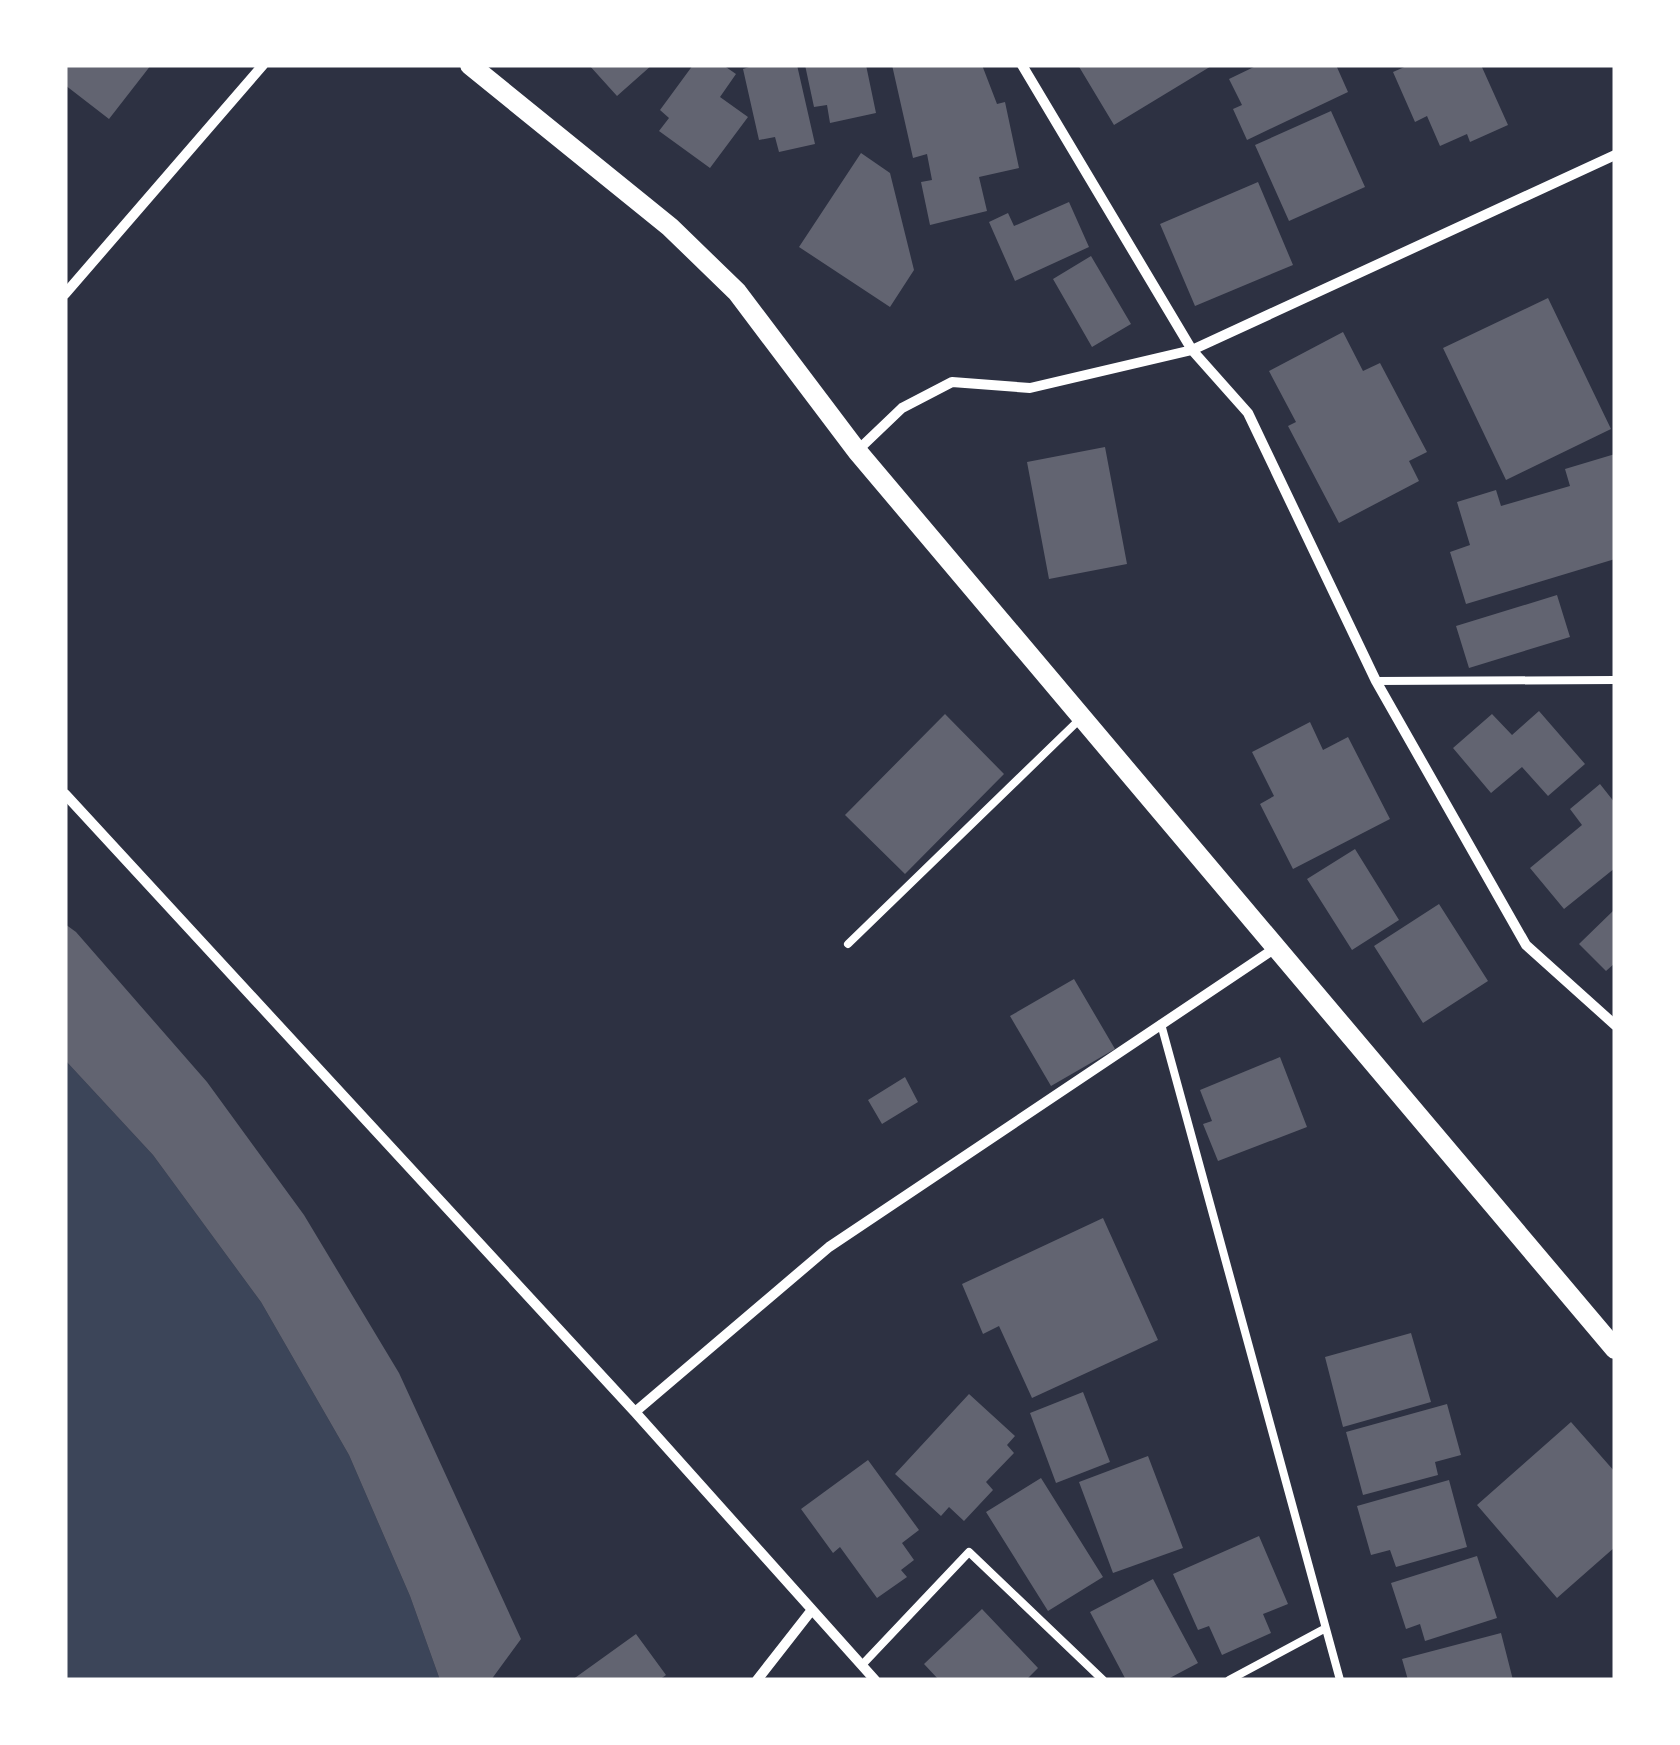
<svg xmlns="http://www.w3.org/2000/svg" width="1680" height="1745" viewBox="0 0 1680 1745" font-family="'PT Sans',sans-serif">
  <rect width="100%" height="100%" fill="#2d3142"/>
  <!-- green -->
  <path fill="#3c4559" d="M 65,1060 L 153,1155 L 261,1302 L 349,1455 L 410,1596 L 440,1680 L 65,1680 Z"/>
  <!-- building -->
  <path fill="#626471" d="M 65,65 L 151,65 L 109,119 L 65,85 Z
    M 589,65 L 652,65 L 617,96 Z
    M 693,65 L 723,65 L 736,74 L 720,97 L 748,117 L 710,168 L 659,131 L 669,118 L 660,110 Z
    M 755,65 L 797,65 L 815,144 L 779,152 L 775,137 L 759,140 L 743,69 Z
    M 805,65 L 866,65 L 876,113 L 830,123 L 827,105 L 814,107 Z
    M 892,65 L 982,65 L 997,104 L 1005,102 L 1019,168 L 979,177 L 987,211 L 930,225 L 921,182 L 932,180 L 927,154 L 913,158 Z
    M 1078,65 L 1213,65 L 1114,125 Z
    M 1258,65 L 1336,65 L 1348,92 L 1247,140 L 1233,109 L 1242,105 L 1229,79 Z
    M 1409,65 L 1481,65 L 1508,125 L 1470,142 L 1467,134 L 1440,146 L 1427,116 L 1415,122 L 1393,72 Z
    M 1331,111 L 1365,187 L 1289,221 L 1255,145 Z
    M 861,153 L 890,173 L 914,270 L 890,307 L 799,247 Z
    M 1258,182 L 1293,265 L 1195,306 L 1160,224 Z
    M 1069,202 L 1089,247 L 1015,281 L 989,222 L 1008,213 L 1014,226 Z
    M 1091,256 L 1131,324 L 1092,347 L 1053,279 Z
    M 1548,298 L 1611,429 L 1506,480 L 1443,348 Z
    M 1343,332 L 1363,371 L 1380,363 L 1427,452 L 1409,461 L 1419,481 L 1339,523 L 1288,426 L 1296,422 L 1269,371 Z
    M 1105,447 L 1127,564 L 1049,579 L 1027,462 Z
    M 1615,454 L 1615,559 L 1466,604 L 1450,552 L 1470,545 L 1457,502 L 1496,490 L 1501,506 L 1570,486 L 1565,469 Z
    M 1557,595 L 1570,637 L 1469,668 L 1456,626 Z
    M 1539,711 L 1585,764 L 1548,796 L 1522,767 L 1491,793 L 1453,748 L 1492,714 L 1512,735 Z
    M 945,714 L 1004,774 L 905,874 L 845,815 Z
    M 1310,722 L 1323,750 L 1348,737 L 1390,819 L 1293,869 L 1260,804 L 1274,796 L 1252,752 Z
    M 1600,784 L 1615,803 L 1615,868 L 1564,909 L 1530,868 L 1582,825 L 1570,809 Z
    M 1355,849 L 1399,920 L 1352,950 L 1307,879 Z
    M 1439,904 L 1488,981 L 1423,1023 L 1374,946 Z
    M 1615,909 L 1615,963 L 1606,971 L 1579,944 Z
    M 65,924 L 76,932 L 207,1082 L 304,1215 L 399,1373 L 521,1639 L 491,1680 L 440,1680 L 410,1596 L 349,1455 L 261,1302 L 153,1155 L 65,1060 Z
    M 1074,979 L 1115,1049 L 1051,1086 L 1010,1016 Z
    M 1280,1057 L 1307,1127 L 1218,1161 L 1203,1124 L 1212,1121 L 1200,1090 Z
    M 905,1077 L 918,1102 L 882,1124 L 868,1100 Z
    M 1103,1218 L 1158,1340 L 1032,1398 L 999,1326 L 983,1334 L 962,1284 Z
    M 1411,1333 L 1431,1402 L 1343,1427 L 1325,1357 Z
    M 1083,1392 L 1110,1462 L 1056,1483 L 1030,1413 Z
    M 969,1394 L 1015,1436 L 1007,1445 L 1014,1453 L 986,1482 L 993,1490 L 964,1521 L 949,1507 L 941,1516 L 895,1474 Z
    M 1447,1404 L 1461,1455 L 1435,1462 L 1438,1475 L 1363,1495 L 1346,1432 Z
    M 1571,1422 L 1615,1472 L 1615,1547 L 1557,1598 L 1477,1505 Z
    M 1148,1456 L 1183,1548 L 1113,1573 L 1079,1482 Z
    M 868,1460 L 919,1530 L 902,1543 L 914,1560 L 901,1570 L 907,1577 L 877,1598 L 840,1547 L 833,1553 L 801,1509 Z
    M 1041,1478 L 1103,1577 L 1048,1611 L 986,1512 Z
    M 1449,1480 L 1467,1547 L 1396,1567 L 1390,1550 L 1371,1555 L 1357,1506 Z
    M 1259,1536 L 1288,1604 L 1263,1614 L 1271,1633 L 1222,1655 L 1209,1626 L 1198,1630 L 1173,1574 Z
    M 1477,1556 L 1497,1618 L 1425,1641 L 1420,1624 L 1406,1629 L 1391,1583 Z
    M 1153,1579 L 1198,1663 L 1166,1680 L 1126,1680 L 1090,1612 Z
    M 982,1609 L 1038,1668 L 1026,1680 L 939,1680 L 924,1664 Z
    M 1501,1633 L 1513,1680 L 1408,1680 L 1402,1659 Z
    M 636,1634 L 666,1675 L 659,1680 L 572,1680 Z"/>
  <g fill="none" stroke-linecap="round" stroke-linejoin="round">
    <!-- service -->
    <path stroke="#fff" stroke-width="8" d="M 1376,681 L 1615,680
      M 848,944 L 1079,720
      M 1161,1024 L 1340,1680
      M 862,1665 L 969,1552 L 1103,1680
      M 1229,1680 L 1324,1629"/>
    <!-- minor -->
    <path stroke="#fff" stroke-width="10" d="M 1022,65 L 1192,350 L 1248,413 L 1376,681 L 1526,945 L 1615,1025
      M 65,294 L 263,65
      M 857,451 L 902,408 L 952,382 L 1030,388 L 1192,350 L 1615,155
      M 65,794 L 635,1412 L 875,1680
      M 635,1412 L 829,1247 L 1277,947
      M 757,1680 L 811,1611"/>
    <!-- secondary -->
    <path stroke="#fff" stroke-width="20" d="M 470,65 L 670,227 L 737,292 L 857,451 L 1615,1349"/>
  </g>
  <!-- border -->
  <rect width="1680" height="1745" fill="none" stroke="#ffffff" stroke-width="135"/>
</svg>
